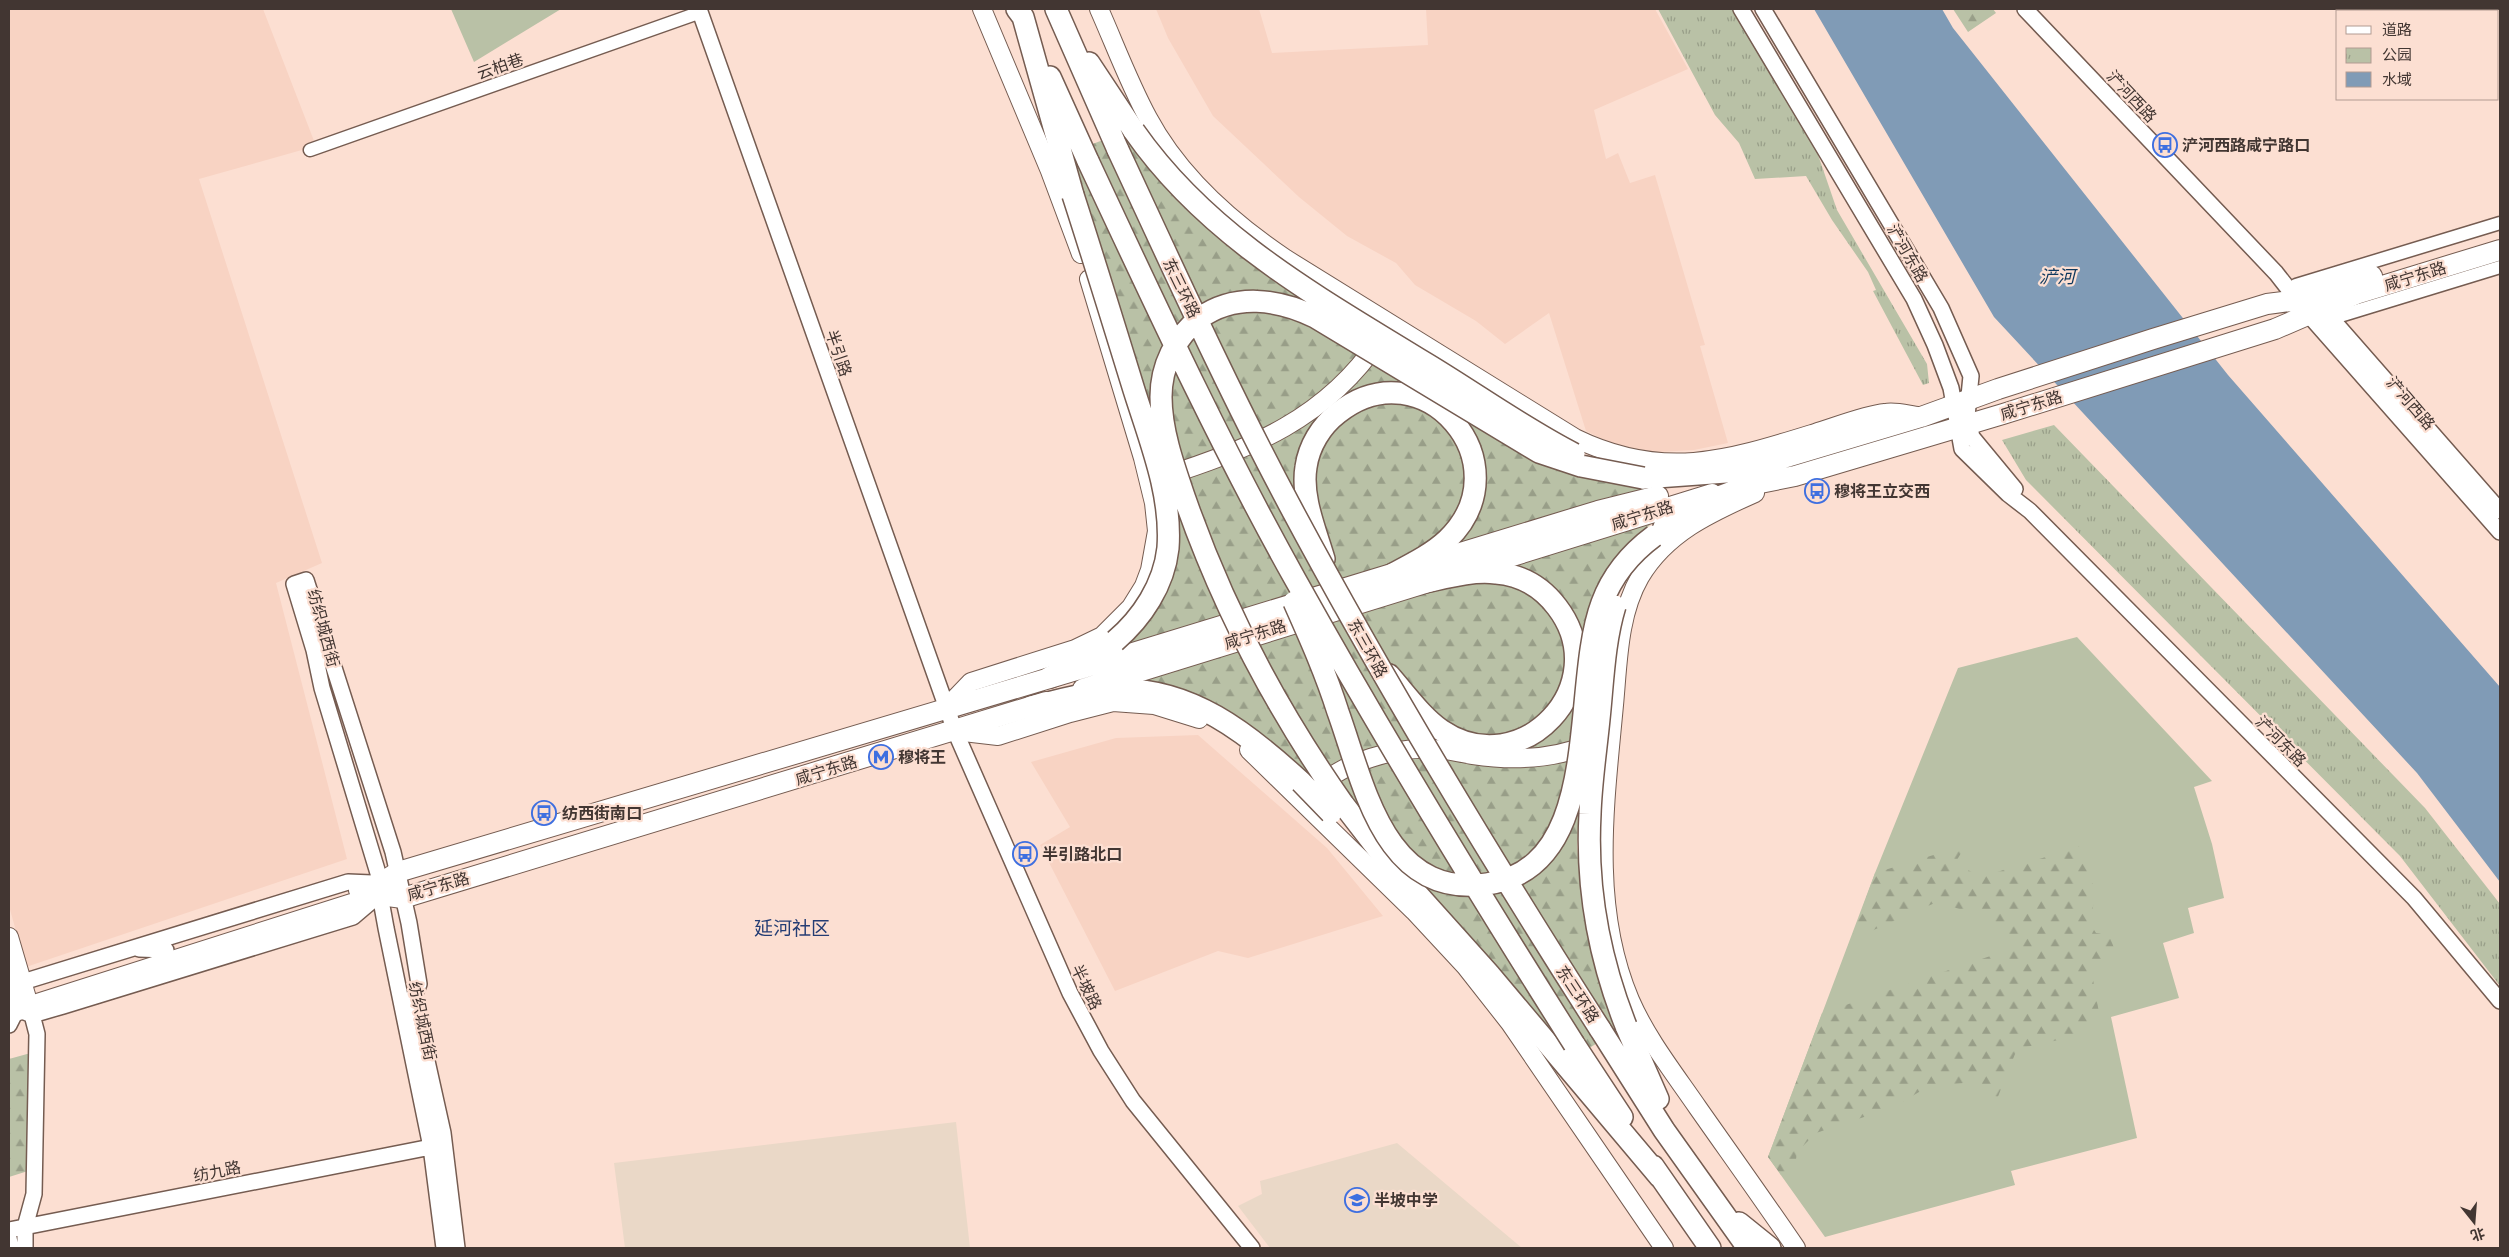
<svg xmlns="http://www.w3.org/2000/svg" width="2509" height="1257" viewBox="0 0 2509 1257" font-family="Roboto,'Noto Sans SC',sans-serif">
  <defs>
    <pattern id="forest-firs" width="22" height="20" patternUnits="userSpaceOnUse" patternTransform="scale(1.25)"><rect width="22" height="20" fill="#b9c1a6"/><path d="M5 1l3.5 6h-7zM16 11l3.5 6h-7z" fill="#989e88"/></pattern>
    <pattern id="park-tufts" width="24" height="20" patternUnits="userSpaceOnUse" patternTransform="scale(1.25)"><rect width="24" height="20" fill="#b9c1a6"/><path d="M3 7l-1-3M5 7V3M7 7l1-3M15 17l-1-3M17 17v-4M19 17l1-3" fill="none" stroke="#989e88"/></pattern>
  </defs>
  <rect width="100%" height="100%" fill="#fcdfd2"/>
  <!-- built -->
  <path fill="#f8d3c3" d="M 9,9 L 263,9 L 316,146 L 199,179 L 322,563 L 276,583 L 347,859 L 26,967 L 9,906 Z
    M 1156,9 L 1259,9 L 1272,53 L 1428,45 L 1426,9 L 1655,9 L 1688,69 L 1594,110 L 1606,159 L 1618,153 L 1630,183 L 1655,175 L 1705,345 L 1700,346 L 1728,443 L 1694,450 L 1657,452 L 1617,446 L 1586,431 L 1549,313 L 1505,344 L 1476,321 L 1415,285 L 1396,263 L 1347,236 L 1299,197 L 1213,116 L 1168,38 Z
    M 1198,735 L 1327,848 L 1383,916 L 1248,958 L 1218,951 L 1115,991 L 1040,845 L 1070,827 L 1031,762 L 1116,738 Z"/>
  <!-- education -->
  <path fill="#ead8c7" d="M 956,1122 L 970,1248 L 625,1248 L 614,1163 Z
    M 1397,1143 L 1522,1248 L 1270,1248 L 1238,1206 L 1262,1194 L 1260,1181 Z"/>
  <!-- green -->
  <path fill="#b9c1a6" d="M 451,9 L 561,9 L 474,62 Z
    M 2077,637 L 2212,781 L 2194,787 L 2212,844 L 2224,898 L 2188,908 L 2194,933 L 2163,943 L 2179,998 L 2111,1017 L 2137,1138 L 2011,1171 L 2015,1185 L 1825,1237 L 1768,1157 L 1875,873 L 1958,668 Z"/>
  <!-- forest -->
  <path fill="url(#forest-firs)" d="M 1953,9 L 1993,9 L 1996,13 L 1968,32 Z
    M 1127,131 L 1579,475 L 1617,484 L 1655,488 L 1661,516 L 1634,538 L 1618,559 L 1579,802 L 1577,847 L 1589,938 L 1615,1032 L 1570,1060 L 1472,943 L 1270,748 L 1128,684 L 1115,648 L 1168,570 L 1066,154 Z
    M 2071,841 L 2081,848 L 2096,895 L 2089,922 L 2096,933 L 2109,935 L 2118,958 L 2099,964 L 2092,974 L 2100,1018 L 2082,1035 L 2017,1049 L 1997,1099 L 1964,1083 L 1929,1086 L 1894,1107 L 1816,1133 L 1797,1152 L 1795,1167 L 1781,1175 L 1768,1157 L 1822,1013 L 2017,947 L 1985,917 L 1937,902 L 1851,940 L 1875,873 L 1966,845 L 1955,863 L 1981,877 L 2065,851 Z
    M 27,1054 L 30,1054 L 28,1171 L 9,1177 L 9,1059 Z"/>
  <!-- park -->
  <path fill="url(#park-tufts)" d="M 1658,9 L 1734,9 L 1815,146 L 1837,210 L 1927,364 L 1929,383 L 1923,385 L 1873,291 L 1876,290 L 1868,272 L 1832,220 L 1806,176 L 1755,179 L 1739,143 L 1715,115 Z
    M 2054,425 L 2425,808 L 2500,904 L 2500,986 L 2400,856 L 2026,480 L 2002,440 Z"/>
  <!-- water -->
  <path fill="#809bb6" d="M 1814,9 L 1942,9 L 1953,28 L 2228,375 L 2500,687 L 2500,882 L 2417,773 L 1994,317 Z"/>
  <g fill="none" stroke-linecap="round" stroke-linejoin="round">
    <defs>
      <path id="minor" d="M 310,150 L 701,12
        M 2298,300 L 2296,285 L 2500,223
        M 2323,318 L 2330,319 L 2500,267"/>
      <path id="tertiary" d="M 699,9 L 955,731 L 1070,993 L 1101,1051 L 1133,1101 L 1252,1248
        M 1741,9 L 1914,299 L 1935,345 L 1951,388 L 1962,449 L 2008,494 L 2030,511 L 2414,898 L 2500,1001
        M 1763,9 L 1941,308 L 1971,376 L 1967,416 L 1972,437 L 2015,489
        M 2025,9 L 2276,273 L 2308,314 L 2500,532
        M 2316,301 L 2500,511
        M 139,949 L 166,950
        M 13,985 L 348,882 L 372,883
        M 9,1025 L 17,1009 L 32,1015 L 63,1006 L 353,917 L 373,900
        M 9,1230 L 431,1147
        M 9,1238 L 11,1248
        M 25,1248 L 25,1227 L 34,1194 L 37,1034 L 30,1007
        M 444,1248 L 431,1147 L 386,928 L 380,895 L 381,883 L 322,688 L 314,650 L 294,584 L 306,580 L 393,852 L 409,923 L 419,984 L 413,998 L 443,1133 L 457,1248"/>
      <path id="secondary" d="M 982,9 L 1050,171 L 1081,254
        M 1099,9 C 1115,45 1129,83 1148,118 C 1179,176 1231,222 1286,259 L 1575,438 C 1663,481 1728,460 1815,433 C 1835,427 1865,415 1885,413 C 1896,411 1909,415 1919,416
        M 1165,476 C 1251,449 1327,418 1379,340
        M 1755,493 C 1710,513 1666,533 1640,577 C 1618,615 1618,663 1614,705 C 1605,803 1590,906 1630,1000 C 1647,1039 1674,1073 1698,1108 C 1731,1155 1764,1201 1796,1248
        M 946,708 L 971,682 L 1075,649 L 1102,636 L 1131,607 L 1144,586 L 1150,570 L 1157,531 L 1154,503 L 1143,458 L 1089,279
        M 955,731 L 998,736 L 1070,713 L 1113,702 L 1154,705 L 1199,719
        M 1249,750 L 1414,911 L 1466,967 L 1510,1023 L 1664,1248
        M 1318,787 C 1344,762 1395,747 1432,749 C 1446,749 1459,753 1473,755 C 1513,761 1552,760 1590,744
        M 9,937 L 29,1005
        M 9,978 L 17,1009"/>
      <path id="primary" d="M 1702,470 L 1741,456
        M 1743,470 L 1921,417 L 1998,389 L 2153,339 L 2267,304 L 2298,300 L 2372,276
        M 1740,487 L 1795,476 L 2003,414 L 2275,329 L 2356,294 L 2500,250
        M 1083,689 L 1712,494
        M 359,890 L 381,883 L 398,872 L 1100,663 L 1598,511 L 1658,496
        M 9,1013 L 380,895 L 403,898 L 1046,702"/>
      <path id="trunk" d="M 1017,9 L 1023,17 L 1073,195
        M 1056,9 L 1118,150
        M 1089,63 L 1134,131
        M 1050,77 L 1088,161
        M 1643,478 L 1726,472 L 1758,466
        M 1664,527 L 1708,501 L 1756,483
        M 1324,559 C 1316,531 1301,497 1306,467 C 1309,446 1321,426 1338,413 C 1423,345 1526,464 1447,540 C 1432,554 1412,564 1393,574
        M 1389,675 C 1405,693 1421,716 1441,730 C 1522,785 1616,684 1557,607 C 1542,587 1521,575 1496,573 C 1471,570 1445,578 1421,583
        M 1050,677 L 1086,661 L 1115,641
        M 1031,707 C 1058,701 1086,692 1114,690 C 1189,686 1249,734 1301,782
        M 1343,804 L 1384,857 L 1489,974 L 1660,1177
        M 1626,1026 L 1658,1099
        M 1600,1029 L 1664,1130 L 1748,1248
        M 1574,1044 L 1622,1117
        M 1653,1166 L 1710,1248
        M 1739,1223 L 1770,1248"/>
    </defs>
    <!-- minor casing -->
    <use href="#minor" stroke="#755c51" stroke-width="15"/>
    <!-- tertiary casing -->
    <use href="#tertiary" stroke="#755c51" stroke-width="18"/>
    <!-- secondary casing -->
    <use href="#secondary" stroke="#755c51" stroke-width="20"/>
    <!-- primary casing -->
    <use href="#primary" stroke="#755c51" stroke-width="22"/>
    <!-- trunk casing -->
    <use href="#trunk" stroke="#755c51" stroke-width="24"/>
    <!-- minor -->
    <use href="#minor" stroke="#fff" stroke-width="12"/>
    <!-- tertiary -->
    <use href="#tertiary" stroke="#fff" stroke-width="15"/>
    <!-- secondary -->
    <use href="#secondary" stroke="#fff" stroke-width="18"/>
    <!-- primary -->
    <use href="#primary" stroke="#fff" stroke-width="20"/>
    <!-- trunk -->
    <use href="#trunk" stroke="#fff" stroke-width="21"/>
    <defs>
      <path id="trunk-bridge" d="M 1134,131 C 1208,237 1318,297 1425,363 C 1475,393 1523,428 1574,454
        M 1118,150 C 1173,268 1227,388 1289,504 C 1385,684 1490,857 1600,1029
        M 1088,161 C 1154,302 1219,443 1295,579 C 1383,737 1477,891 1574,1044
        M 1073,195 C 1094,260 1114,325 1134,390 C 1150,441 1172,494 1168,548 C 1164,585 1142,618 1115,641
        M 1294,602 C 1310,638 1326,674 1338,712 C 1364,784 1384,899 1487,884 C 1606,867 1570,688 1602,603 C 1612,576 1631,553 1654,536
        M 1615,606 C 1604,642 1603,681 1599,719 C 1596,750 1591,782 1590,814 C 1586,887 1599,958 1626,1026
        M 1301,782 L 1331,813
        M 1343,804 C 1277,710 1223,608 1185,499 C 1174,467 1161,431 1161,397 C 1161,366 1175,337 1200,318 C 1235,293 1278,299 1315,317 L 1539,452 L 1581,466 L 1643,478"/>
    </defs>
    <!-- trunk-bridge casing -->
    <use href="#trunk-bridge" stroke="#755c51" stroke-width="24" stroke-linecap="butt"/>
    <!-- trunk-bridge -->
    <use href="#trunk-bridge" stroke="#fff" stroke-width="21"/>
  </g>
  <!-- icons -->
  <defs>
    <symbol id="bus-ring" viewBox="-11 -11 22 22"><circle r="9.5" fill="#fcdfd2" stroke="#3e6fe0" stroke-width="1.5"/><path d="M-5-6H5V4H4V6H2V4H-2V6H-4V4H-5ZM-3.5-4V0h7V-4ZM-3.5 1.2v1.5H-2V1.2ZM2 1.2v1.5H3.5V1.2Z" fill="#3e6fe0"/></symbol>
    <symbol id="metro-ring" viewBox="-11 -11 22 22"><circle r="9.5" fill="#fcdfd2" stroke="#3e6fe0" stroke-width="1.5"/><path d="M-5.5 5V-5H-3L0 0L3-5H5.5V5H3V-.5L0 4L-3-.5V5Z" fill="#3e6fe0"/></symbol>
    <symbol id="school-ring" viewBox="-11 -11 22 22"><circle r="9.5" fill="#fcdfd2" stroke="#3e6fe0" stroke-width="1.5"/><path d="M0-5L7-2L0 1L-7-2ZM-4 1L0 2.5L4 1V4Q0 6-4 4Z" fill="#3e6fe0"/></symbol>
  </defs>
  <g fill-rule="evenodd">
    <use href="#bus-ring" x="2151" y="131" width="28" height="28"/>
    <use href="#bus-ring" x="1803" y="477" width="28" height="28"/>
    <use href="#metro-ring" x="867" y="743" width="28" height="28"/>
    <use href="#bus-ring" x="530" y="799" width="28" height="28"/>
    <use href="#bus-ring" x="1011" y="840" width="28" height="28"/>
    <use href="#school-ring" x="1343" y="1186" width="28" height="28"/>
  </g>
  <g text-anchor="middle" stroke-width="4.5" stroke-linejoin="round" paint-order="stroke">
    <!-- street labels -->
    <g font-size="16" fill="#423632" stroke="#fcdfd2">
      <text transform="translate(500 66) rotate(-19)" y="6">云柏巷</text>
      <text transform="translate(2132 96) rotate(47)" y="6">浐河西路</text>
      <text transform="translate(1908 253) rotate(60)" y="6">浐河东路</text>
      <text transform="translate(2415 276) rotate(-17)" y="6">咸宁东路</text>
      <text transform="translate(1182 288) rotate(64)" y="6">东三环路</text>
      <text transform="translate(839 353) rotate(71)" y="6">半引路</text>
      <text transform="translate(2411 403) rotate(49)" y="6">浐河西路</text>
      <text transform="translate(2031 405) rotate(-17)" y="6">咸宁东路</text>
      <text transform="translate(1642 515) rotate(-17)" y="6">咸宁东路</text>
      <text transform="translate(324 628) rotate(75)" y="6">纺织城西街</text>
      <text transform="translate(1255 634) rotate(-17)" y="6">咸宁东路</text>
      <text transform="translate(1368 648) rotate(61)" y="6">东三环路</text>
      <text transform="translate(2281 741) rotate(45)" y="6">浐河东路</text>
      <text transform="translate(826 770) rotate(-17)" y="6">咸宁东路</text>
      <text transform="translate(438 886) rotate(-16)" y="6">咸宁东路</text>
      <text transform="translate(1087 987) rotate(64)" y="6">半坡路</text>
      <text transform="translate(1578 994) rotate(57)" y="6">东三环路</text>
      <text transform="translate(423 1021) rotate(78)" y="6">纺织城西街</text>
      <text transform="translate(217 1171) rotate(-11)" y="6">纺九路</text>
    </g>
    <!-- poi labels -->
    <g font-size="16" font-weight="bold" fill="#423632" stroke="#fcdfd2" text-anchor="start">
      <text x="2182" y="151">浐河西路咸宁路口</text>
      <text x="1834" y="497">穆将王立交西</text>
      <text x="898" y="763">穆将王</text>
      <text x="562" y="819">纺西街南口</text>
      <text x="1042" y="860">半引路北口</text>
      <text x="1374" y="1206">半坡中学</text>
    </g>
    <!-- water labels -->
    <g font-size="18" font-style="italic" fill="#0c375d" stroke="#fcdfd2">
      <text x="2057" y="283">浐河</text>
    </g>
    <!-- quarter labels -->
    <g font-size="19" fill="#243d74" stroke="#fcdfd2">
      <text x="792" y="935">延河社区</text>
    </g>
  </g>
  <!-- border -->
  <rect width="2509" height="1257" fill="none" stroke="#423632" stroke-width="20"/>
  <!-- legend -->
  <rect x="2336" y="10" width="162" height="90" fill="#fcdfd2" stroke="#b29b92"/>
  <rect x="2346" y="26" width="25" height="8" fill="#ffffff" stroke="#b29b92"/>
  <text x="2382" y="35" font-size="15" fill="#423632">道路</text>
  <rect x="2346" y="48" width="25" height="15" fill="url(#park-tufts)" stroke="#b29b92"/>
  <text x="2382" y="60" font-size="15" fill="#423632">公园</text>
  <rect x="2346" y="72" width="25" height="15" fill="#809bb6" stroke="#b29b92"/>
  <text x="2382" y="85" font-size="15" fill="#423632">水域</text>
  <!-- north arrow -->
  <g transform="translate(2474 1222) rotate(163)" stroke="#fcdfd2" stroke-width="4" paint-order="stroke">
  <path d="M0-4L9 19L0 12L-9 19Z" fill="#423632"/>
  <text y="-8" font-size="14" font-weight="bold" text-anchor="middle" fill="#423632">北</text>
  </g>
</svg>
